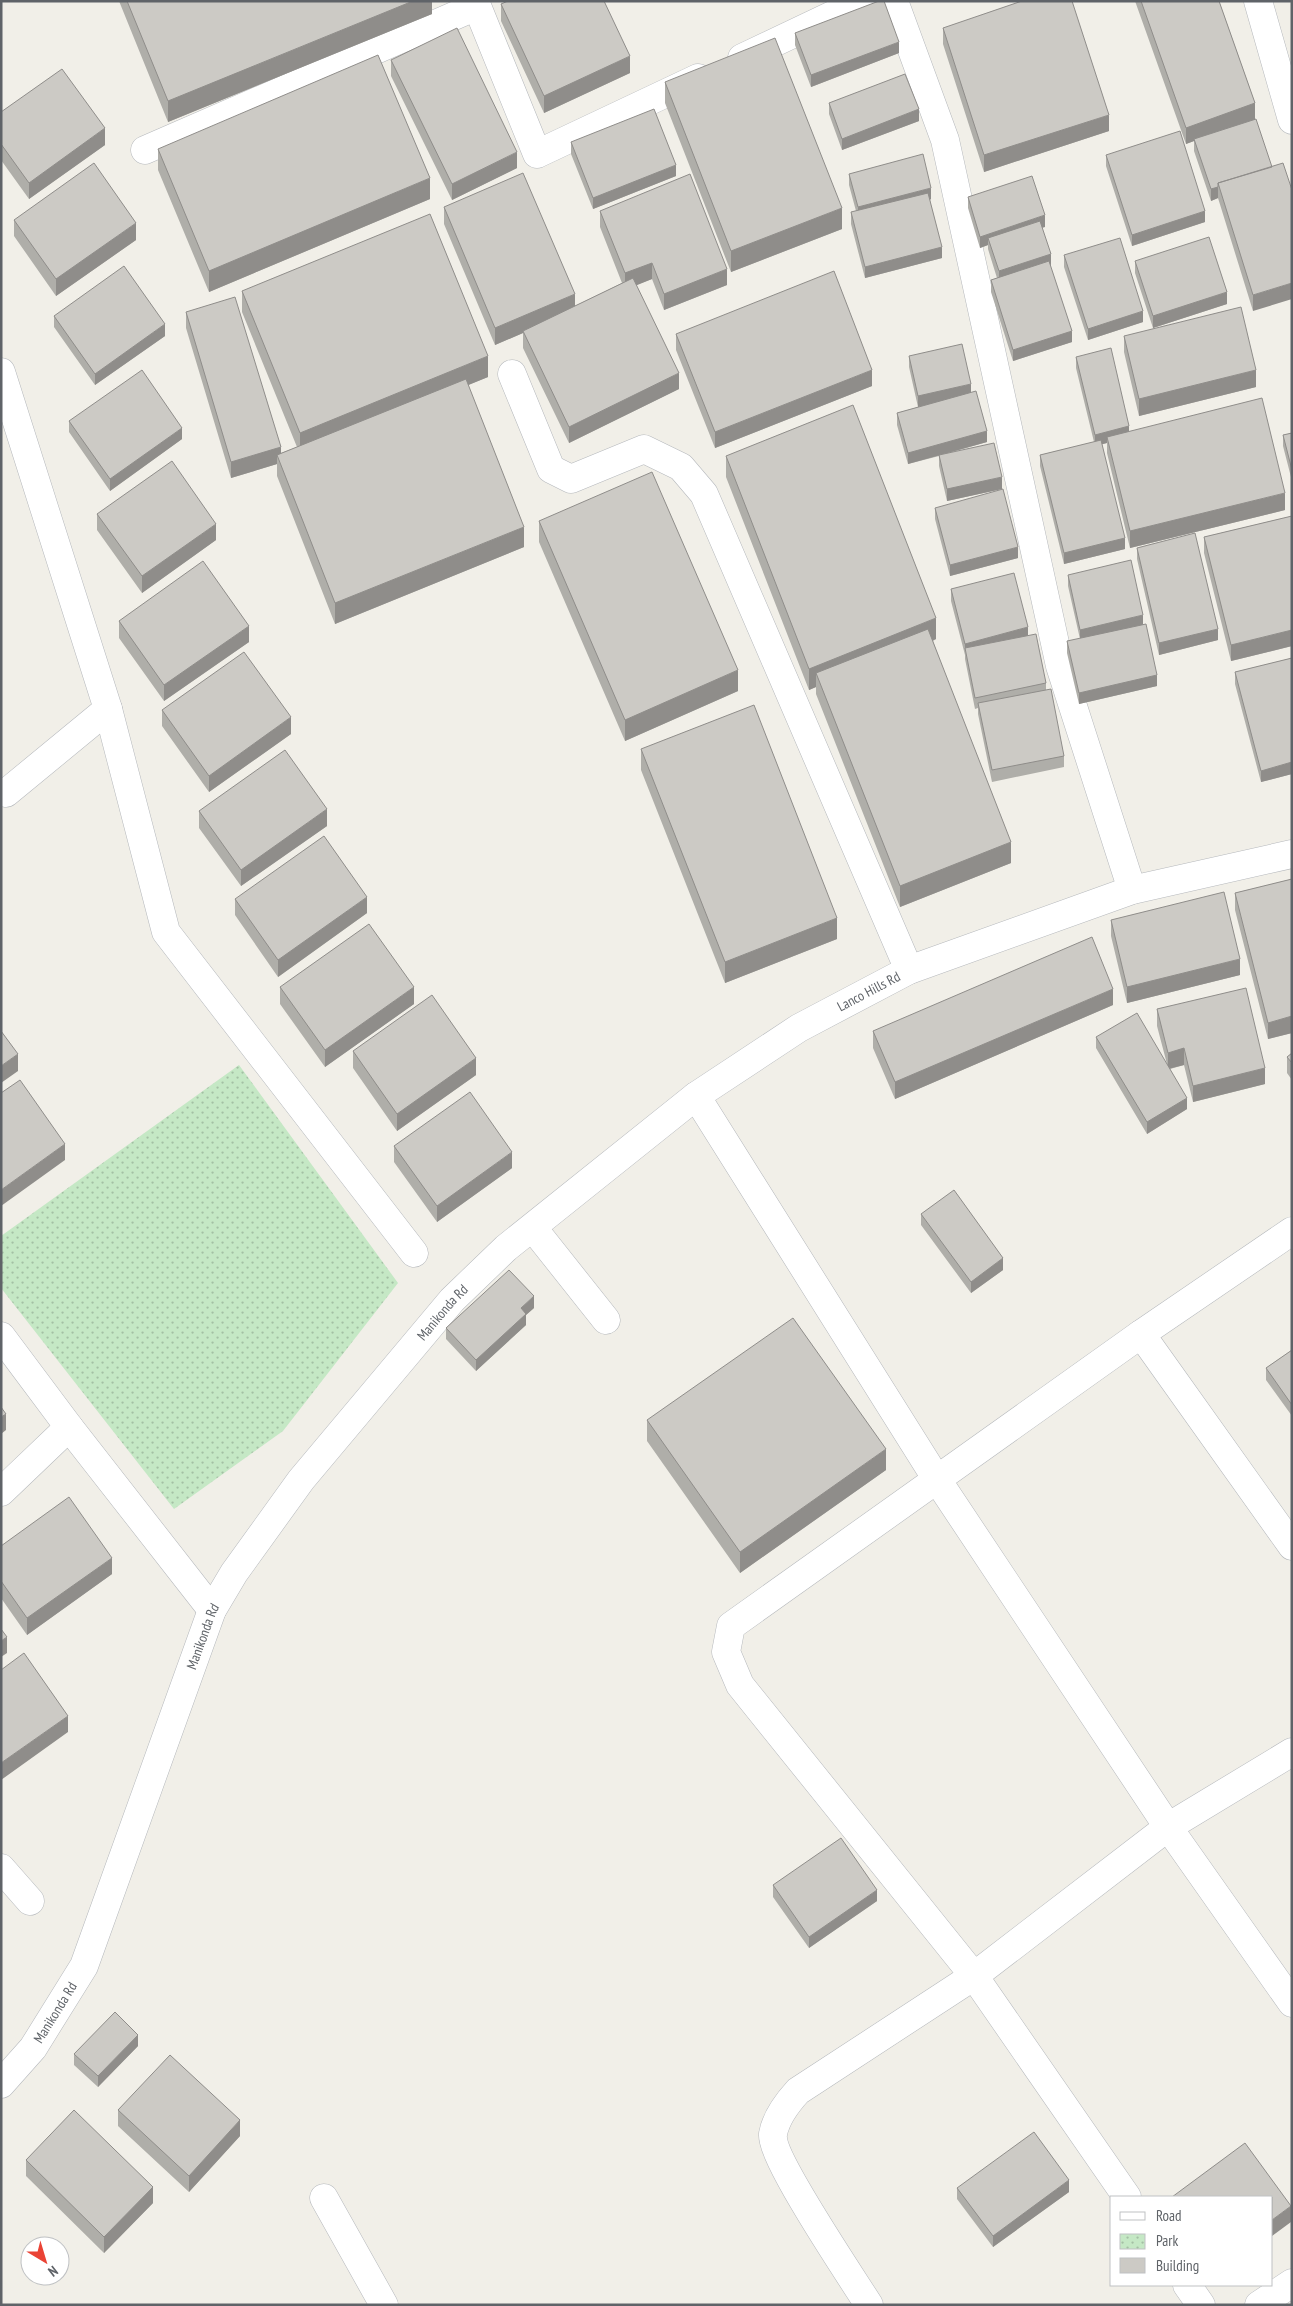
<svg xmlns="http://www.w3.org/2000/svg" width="1293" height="2306" viewBox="0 0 1293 2306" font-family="'PT Sans Narrow',sans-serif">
  <defs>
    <pattern id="park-dots" width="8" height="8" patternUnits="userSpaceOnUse" patternTransform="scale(1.25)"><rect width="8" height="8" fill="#c5e8c5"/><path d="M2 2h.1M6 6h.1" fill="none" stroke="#a3c0a4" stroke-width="1.8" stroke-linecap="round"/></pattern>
  </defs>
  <rect width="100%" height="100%" fill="#f1efe8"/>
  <!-- park -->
  <path fill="url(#park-dots)" d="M 239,1065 L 398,1283 L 283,1431 L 174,1509 L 1,1288 L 1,1236 Z"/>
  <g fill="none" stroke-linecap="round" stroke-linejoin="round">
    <defs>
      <g id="minor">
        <path d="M 894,1 L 945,140 L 1060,666 L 1132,890"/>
        <path d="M 1258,1 L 1292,120"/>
        <path d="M 742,58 L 862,1"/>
        <path d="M 145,150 L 477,6 L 537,154 L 698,78"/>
        <path d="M 1,372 L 108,709 L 6,793"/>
        <path d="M 512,374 L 551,469 L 571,479 L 644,449 L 681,467 L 704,494 L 909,970"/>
        <path d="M 108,709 L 166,932 L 414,1253"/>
        <path d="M 696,1096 L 936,1478 L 1168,1827 L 1292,2003"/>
        <path d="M 533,1228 L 606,1320"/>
        <path d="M 1292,1231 L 1141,1334 L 1292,1546"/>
        <path d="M 1,1336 L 69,1427 L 212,1610"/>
        <path d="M 1,1492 L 69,1427"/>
        <path d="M 1,1868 L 30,1901"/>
        <path id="s1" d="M 1,2084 L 33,2048 L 84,1966 L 212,1610 L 234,1573 L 301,1480 L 452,1300 L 506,1248 L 696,1096 L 799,1028 L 909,970 L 1132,890 L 1292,854"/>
        <path d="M 1127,2197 L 974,1976 L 740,1685 L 726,1652 L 731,1626 L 1141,1334"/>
        <path d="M 324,2198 L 384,2305"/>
        <path d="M 1187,2285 L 1201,2305"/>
        <path d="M 869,2305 C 852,2278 770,2157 773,2134 C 776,2117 787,2103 798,2091 L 974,1976 L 1168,1827 L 1292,1752"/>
        <path d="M 1259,2305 L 1292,2283"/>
      </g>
    </defs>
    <!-- minor casing -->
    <use href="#minor" stroke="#b5b8bc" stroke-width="29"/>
    <!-- minor -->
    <use href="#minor" stroke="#fff" stroke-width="28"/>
  </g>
  <!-- wall -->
  <path fill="#afaea9" d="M 119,1 L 432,1 L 432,14 L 168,122 Z
    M 1135,1 L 1219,1 L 1255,103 L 1253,311 L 1218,198 L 1211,201 L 1194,151 L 1194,141 L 1186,144 Z
    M 501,4 L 630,73 L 544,113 L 501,21 Z
    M 943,28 L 1109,131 L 984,172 L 943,44 Z
    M 795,33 L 899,53 L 811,87 L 795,45 Z
    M 391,60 L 517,168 L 452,200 L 391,76 Z
    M 665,82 L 842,229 L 731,272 L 665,103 Z
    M 829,103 L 919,121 L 842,150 L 829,114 Z
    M 1,112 L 105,145 L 29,199 L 1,160 Z
    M 571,142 L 676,176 L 593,209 L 571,154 Z
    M 158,149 L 430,199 L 209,292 L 158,170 Z
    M 1106,155 L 1205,222 L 1132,246 L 1106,166 Z
    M 849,174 L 931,199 L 930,200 L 942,258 L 865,278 L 851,224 L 851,212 L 856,211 L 849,185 Z
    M 968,197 L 1045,227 L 1042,227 L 1050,265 L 1072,342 L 1013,361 L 991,292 L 991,280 L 997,278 L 988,249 L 988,245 L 980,248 L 968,208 Z
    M 444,207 L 575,306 L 622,283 L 600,227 L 600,211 L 727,285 L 664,310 L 652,279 L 636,285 L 679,389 L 569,443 L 523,348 L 523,333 L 495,345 L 444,224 Z
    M 14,220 L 136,240 L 56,296 L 14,236 Z
    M 1064,255 L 1143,322 L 1088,340 L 1064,267 Z
    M 1135,261 L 1227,304 L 1153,328 L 1135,273 Z
    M 242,291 L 488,377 L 468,385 L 524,547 L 335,624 L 277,476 L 277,464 L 231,478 L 186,328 L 186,312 L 281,453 L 297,447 L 242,312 Z
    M 54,316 L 165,336 L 95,385 L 54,327 Z
    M 676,334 L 872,386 L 715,448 L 676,350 Z
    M 1124,336 L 1256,387 L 1139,416 L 1124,352 Z
    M 909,356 L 971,393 L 987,442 L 949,453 L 1002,489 L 947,501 L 939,466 L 939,456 L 908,464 L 897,425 L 897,413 L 918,407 L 909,367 Z
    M 1076,357 L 1129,431 L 1285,510 L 1130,548 L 1107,453 L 1107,443 L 1102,444 L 1125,549 L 1064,564 L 1040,466 L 1040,455 L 1094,442 L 1076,368 Z
    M 69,421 L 182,439 L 110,491 L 69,432 Z
    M 1292,433 L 1292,481 L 1283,446 L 1283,435 Z
    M 726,456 L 936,639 L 933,641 L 1011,863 L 900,907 L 816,694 L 816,687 L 809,690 L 726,477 Z
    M 935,508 L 1018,558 L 950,576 L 935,519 Z
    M 97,514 L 216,540 L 142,593 L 97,530 Z
    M 1292,516 L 1292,646 L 1231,661 L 1204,553 L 1204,537 Z
    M 539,521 L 738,691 L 625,741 L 539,542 Z
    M 1137,548 L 1218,640 L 1159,655 L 1137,559 Z
    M 1068,575 L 1143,624 L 1157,686 L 1079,704 L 1067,653 L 1067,641 L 1080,639 L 1068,586 Z
    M 951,589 L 1028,635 L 1046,683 L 1046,690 L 1064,756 L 1064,767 L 992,782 L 978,714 L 978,708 L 975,709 L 965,659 L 965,655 L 951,601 Z
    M 119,621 L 249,642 L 164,701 L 119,638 Z
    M 1292,658 L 1292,774 L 1261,782 L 1235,684 L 1235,672 Z
    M 162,710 L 291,734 L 209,792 L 162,726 Z
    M 641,749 L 837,939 L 725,983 L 641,770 Z
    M 199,811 L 327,826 L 241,886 L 199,828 Z
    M 1292,879 L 1292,1033 L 1268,1039 L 1235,910 L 1235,893 Z
    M 235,899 L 367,913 L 278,977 L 235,915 Z
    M 1111,920 L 1240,975 L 1127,1003 L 1111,936 Z
    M 280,987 L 414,1004 L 325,1067 L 280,1004 Z
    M 1113,1005 L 895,1099 L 873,1048 L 873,1031 Z
    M 1157,1009 L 1265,1084 L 1193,1102 L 1184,1065 L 1170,1069 L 1187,1109 L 1147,1134 L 1096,1048 L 1096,1037 L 1167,1064 L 1157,1026 Z
    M 353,1051 L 476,1075 L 397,1131 L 353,1068 Z
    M 1292,1053 L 1292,1080 L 1287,1073 L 1287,1057 Z
    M 394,1146 L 512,1168 L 437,1222 L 394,1162 Z
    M 921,1214 L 1003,1270 L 971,1293 L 921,1225 Z
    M 534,1308 L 526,1315 L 526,1325 L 476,1371 L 446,1339 L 446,1328 Z
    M 1292,1350 L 1292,1416 L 1266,1380 L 1266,1368 Z
    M 647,1420 L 886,1470 L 740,1573 L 647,1441 Z
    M 1,1546 L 112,1574 L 27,1635 L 1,1598 Z
    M 773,1885 L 877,1901 L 809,1948 L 773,1897 Z
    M 138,2046 L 98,2087 L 74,2065 L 74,2054 Z
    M 118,2110 L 240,2136 L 189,2192 L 118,2126 Z
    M 26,2160 L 153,2203 L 104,2253 L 26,2176 Z
    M 957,2188 L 1069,2192 L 993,2247 L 957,2199 Z"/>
  <!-- shaded-wall -->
  <path fill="#8f8d8a" d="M 413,1 L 432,1 L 432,14 L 168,122 L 168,101 Z
    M 899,42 L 899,53 L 811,87 L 811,75 Z
    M 630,56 L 630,73 L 544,113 L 544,96 Z
    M 1255,103 L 1255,120 L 1194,139 L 1194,141 L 1186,144 L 1186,128 Z
    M 919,109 L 919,121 L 842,150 L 842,139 Z
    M 1109,115 L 1109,131 L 984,172 L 984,155 Z
    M 105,128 L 105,145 L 29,199 L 29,183 Z
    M 517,152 L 517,168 L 452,200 L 452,184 Z
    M 676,165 L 676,176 L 593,209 L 593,198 Z
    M 430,178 L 430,199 L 209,292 L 209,271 Z
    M 1218,187 L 1218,198 L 1211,201 L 1211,189 Z
    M 931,188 L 931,199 L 858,218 L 858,207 Z
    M 842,208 L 842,229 L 731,272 L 731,251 Z
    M 1205,211 L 1205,222 L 1132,246 L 1132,235 Z
    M 1045,215 L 1045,227 L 990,245 L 988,238 L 988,245 L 980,248 L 980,237 Z
    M 136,223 L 136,240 L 56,296 L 56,279 Z
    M 942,247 L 942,258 L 865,278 L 865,267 Z
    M 1051,254 L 1051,265 L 999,282 L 999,271 Z
    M 652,263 L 652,279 L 625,290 L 625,273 Z
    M 727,269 L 727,285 L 664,310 L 664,294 Z
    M 1292,283 L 1292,299 L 1253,311 L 1253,295 Z
    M 1227,292 L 1227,304 L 1153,328 L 1153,316 Z
    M 575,294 L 575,311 L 523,331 L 523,333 L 495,345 L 495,328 Z
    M 1143,311 L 1143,322 L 1088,340 L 1088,329 Z
    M 165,324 L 165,336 L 95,385 L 95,374 Z
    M 1072,331 L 1072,342 L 1013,361 L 1013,350 Z
    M 488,356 L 488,377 L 300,454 L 300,433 Z
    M 872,370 L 872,386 L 715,448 L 715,432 Z
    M 1256,370 L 1256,387 L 1139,416 L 1139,399 Z
    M 679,373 L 679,389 L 569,443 L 569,427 Z
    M 971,384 L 971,395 L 918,407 L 918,396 Z
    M 1129,426 L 1129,437 L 1107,437 L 1107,443 L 1095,446 L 1095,435 Z
    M 182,428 L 182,439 L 110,491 L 110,479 Z
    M 987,431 L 987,442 L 908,464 L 908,453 Z
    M 281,447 L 281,463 L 277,455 L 277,464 L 231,478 L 231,462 Z
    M 1002,477 L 1002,489 L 947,501 L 947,489 Z
    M 1285,493 L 1285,510 L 1130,548 L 1130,531 Z
    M 216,524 L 216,540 L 142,593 L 142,576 Z
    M 524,527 L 524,547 L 335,624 L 335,603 Z
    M 1125,538 L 1125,549 L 1064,564 L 1064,553 Z
    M 1018,547 L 1018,558 L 950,576 L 950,565 Z
    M 1143,615 L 1143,627 L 1080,641 L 1080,630 Z
    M 936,618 L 936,639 L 821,685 L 816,673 L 816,687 L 809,690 L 809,669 Z
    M 249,626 L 249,642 L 164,701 L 164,685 Z
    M 1028,627 L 1028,639 L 965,648 L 965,655 L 965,644 Z
    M 1218,629 L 1218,640 L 1159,655 L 1159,643 Z
    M 1292,630 L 1292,646 L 1231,661 L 1231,645 Z
    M 738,670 L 738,691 L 625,741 L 625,720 Z
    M 1157,675 L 1157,686 L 1079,704 L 1079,693 Z
    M 291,717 L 291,734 L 209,792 L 209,776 Z
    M 1292,762 L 1292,774 L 1261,782 L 1261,771 Z
    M 327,809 L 327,826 L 241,886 L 241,870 Z
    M 1011,842 L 1011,863 L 900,907 L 900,886 Z
    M 367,897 L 367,913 L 278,977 L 278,960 Z
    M 837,918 L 837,939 L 725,983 L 725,962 Z
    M 1240,959 L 1240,975 L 1127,1003 L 1127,987 Z
    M 414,987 L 414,1004 L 325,1067 L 325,1050 Z
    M 1113,989 L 1113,1005 L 895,1099 L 895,1082 Z
    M 1292,1016 L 1292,1033 L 1268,1039 L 1268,1023 Z
    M 1184,1048 L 1184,1065 L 1168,1069 L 1168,1053 Z
    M 18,1054 L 18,1071 L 1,1083 L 1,1066 Z
    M 476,1058 L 476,1075 L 397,1131 L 397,1114 Z
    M 1265,1068 L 1265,1084 L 1193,1102 L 1193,1086 Z
    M 1187,1098 L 1187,1109 L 1147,1134 L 1147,1122 Z
    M 65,1144 L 65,1160 L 1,1206 L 1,1190 Z
    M 512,1152 L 512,1168 L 437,1222 L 437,1206 Z
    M 1003,1258 L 1003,1270 L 971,1293 L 971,1282 Z
    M 534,1296 L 534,1308 L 526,1315 L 526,1325 L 476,1371 L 476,1360 L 521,1308 Z
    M 6,1414 L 6,1430 L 1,1434 L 1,1417 Z
    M 886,1449 L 886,1470 L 740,1573 L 740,1552 Z
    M 112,1558 L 112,1574 L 27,1635 L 27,1618 Z
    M 7,1637 L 7,1653 L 1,1657 L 1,1641 Z
    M 68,1716 L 68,1732 L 1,1780 L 1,1763 Z
    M 877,1890 L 877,1901 L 809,1948 L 809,1937 Z
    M 138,2035 L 138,2046 L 98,2087 L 98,2076 Z
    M 240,2120 L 240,2136 L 189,2192 L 189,2176 Z
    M 1069,2180 L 1069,2192 L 993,2247 L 993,2236 Z
    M 153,2187 L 153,2203 L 104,2253 L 104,2237 Z
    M 1291,2206 L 1291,2222 L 1272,2236 L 1272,2220 Z"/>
  <!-- building -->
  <path fill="#cccac5" stroke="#8f8d8a" d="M 127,1 L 413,1 L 168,101 Z
    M 508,1 L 604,1 L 630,56 L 544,96 L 501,4 Z
    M 879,1 L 884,1 L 899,42 L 811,75 L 795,33 Z
    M 1022,1 L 1072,1 L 1109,115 L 984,155 L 943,28 Z
    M 1141,1 L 1219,1 L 1255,103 L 1186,128 Z
    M 457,28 L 517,152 L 452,184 L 391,60 Z
    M 775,38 L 842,208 L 731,251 L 665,82 Z
    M 378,55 L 430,178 L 209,271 L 158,149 Z
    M 62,69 L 105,128 L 29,183 L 1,144 L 1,112 Z
    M 905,74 L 919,109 L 842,139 L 829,103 Z
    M 654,109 L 676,165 L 593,198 L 571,142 Z
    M 1256,119 L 1272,167 L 1218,183 L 1218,187 L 1211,189 L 1194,139 Z
    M 1180,131 L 1205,211 L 1132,235 L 1106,155 Z
    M 923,154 L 931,188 L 858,207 L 849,174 Z
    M 94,163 L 136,223 L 56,279 L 14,220 Z
    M 1283,163 L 1292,190 L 1292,283 L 1253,295 L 1218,183 Z
    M 523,173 L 575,294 L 495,328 L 444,207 Z
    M 690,174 L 727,269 L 664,294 L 652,263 L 625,273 L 600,211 Z
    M 1032,176 L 1045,215 L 980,237 L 968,197 Z
    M 928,193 L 942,247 L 865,267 L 851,212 Z
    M 430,214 L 488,356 L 300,433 L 242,291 Z
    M 1040,221 L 1051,254 L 999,271 L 988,238 Z
    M 1209,237 L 1227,292 L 1153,316 L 1135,261 Z
    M 1120,238 L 1143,311 L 1088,329 L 1064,255 Z
    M 1049,261 L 1072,331 L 1013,350 L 991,280 Z
    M 124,266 L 165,324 L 95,374 L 54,316 Z
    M 834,271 L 872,370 L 715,432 L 676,334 Z
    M 633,278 L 679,373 L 569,427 L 523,331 Z
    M 235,297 L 281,447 L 231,462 L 186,312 Z
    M 1241,307 L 1256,370 L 1139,399 L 1124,336 Z
    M 962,344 L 971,384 L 918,396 L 909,356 Z
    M 1111,348 L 1129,426 L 1095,435 L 1076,357 Z
    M 142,370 L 182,428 L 110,479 L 69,421 Z
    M 466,379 L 524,527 L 335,603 L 277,455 Z
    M 976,391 L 987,431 L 908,453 L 897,413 Z
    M 1262,398 L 1285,493 L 1130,531 L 1107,437 Z
    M 853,405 L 936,618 L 809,669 L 726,456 Z
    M 1292,433 L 1292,470 L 1283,435 Z
    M 1101,440 L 1125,538 L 1064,553 L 1040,455 Z
    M 994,443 L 1002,477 L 947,489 L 939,455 Z
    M 172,461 L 216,524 L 142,576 L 97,514 Z
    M 652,472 L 738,670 L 625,720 L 539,521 Z
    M 1003,489 L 1018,547 L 950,565 L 935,508 Z
    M 1292,516 L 1292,630 L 1231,645 L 1204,537 Z
    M 1195,533 L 1218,629 L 1159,643 L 1137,548 Z
    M 1131,560 L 1143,615 L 1080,630 L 1068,575 Z
    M 203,561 L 249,626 L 164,685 L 119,621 Z
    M 1014,573 L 1028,627 L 965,644 L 951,589 Z
    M 1146,624 L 1157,675 L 1079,693 L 1067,641 Z
    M 928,629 L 1011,842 L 900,886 L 816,673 Z
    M 1036,634 L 1046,683 L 975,698 L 965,648 Z
    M 244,652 L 291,717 L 209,776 L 162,710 Z
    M 1292,658 L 1292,762 L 1261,771 L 1235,672 Z
    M 1051,689 L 1064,756 L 992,770 L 978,703 Z
    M 754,705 L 837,918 L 725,962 L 641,749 Z
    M 285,750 L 327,809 L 241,870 L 199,811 Z
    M 324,836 L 367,897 L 278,960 L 235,899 Z
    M 1292,879 L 1292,1016 L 1268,1023 L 1235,893 Z
    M 1224,892 L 1240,959 L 1127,987 L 1111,920 Z
    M 369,924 L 414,987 L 325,1050 L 280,987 Z
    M 1092,937 L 1113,989 L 895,1082 L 873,1031 Z
    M 1246,988 L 1265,1068 L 1193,1086 L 1184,1048 L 1168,1053 L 1157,1009 Z
    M 432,995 L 476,1058 L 397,1114 L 353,1051 Z
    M 1137,1013 L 1187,1098 L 1147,1122 L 1096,1037 Z
    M 1,1031 L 18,1054 L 1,1066 Z
    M 1292,1053 L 1292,1063 L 1287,1057 Z
    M 20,1080 L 65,1144 L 1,1190 L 1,1093 Z
    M 470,1092 L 512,1152 L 437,1206 L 394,1146 Z
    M 954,1190 L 1003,1258 L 971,1282 L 921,1214 Z
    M 509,1270 L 534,1296 L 521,1308 L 526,1314 L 476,1360 L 446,1328 Z
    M 793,1318 L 886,1449 L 740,1552 L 647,1420 Z
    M 1292,1350 L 1292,1405 L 1266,1368 Z
    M 1,1407 L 6,1414 L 1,1417 Z
    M 69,1497 L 112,1558 L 27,1618 L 1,1581 L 1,1546 Z
    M 1,1629 L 7,1637 L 1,1641 Z
    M 24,1653 L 68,1716 L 1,1763 L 1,1670 Z
    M 841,1838 L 877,1890 L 809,1937 L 773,1885 Z
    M 115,2012 L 138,2035 L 98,2076 L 74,2054 Z
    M 170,2055 L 240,2120 L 189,2176 L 118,2110 Z
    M 74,2110 L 153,2187 L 104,2237 L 26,2160 Z
    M 1034,2132 L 1069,2180 L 993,2236 L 957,2188 Z
    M 1245,2143 L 1291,2206 L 1272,2220 L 1272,2197 L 1172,2197 Z"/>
  <g text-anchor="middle" stroke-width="4.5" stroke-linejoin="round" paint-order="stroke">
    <!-- street labels -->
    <g font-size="14" fill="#5f6368" stroke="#fff">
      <text dy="5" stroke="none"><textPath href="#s1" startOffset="1436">Lanco Hills Rd</textPath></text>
      <text dy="5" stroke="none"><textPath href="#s1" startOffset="900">Manikonda Rd</textPath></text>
      <text dy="5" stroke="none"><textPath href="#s1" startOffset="495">Manikonda Rd</textPath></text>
      <text dy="5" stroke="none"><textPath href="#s1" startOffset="90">Manikonda Rd</textPath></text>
    </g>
  </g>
  <!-- border -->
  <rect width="1293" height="2306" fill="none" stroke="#5f6368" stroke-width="5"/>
  <!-- legend -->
  <rect x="1110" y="2196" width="162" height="90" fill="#ffffff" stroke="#bfc1c3"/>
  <rect x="1120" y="2212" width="25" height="8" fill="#ffffff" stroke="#bfc1c3"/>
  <text x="1156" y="2221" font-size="15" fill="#5f6368">Road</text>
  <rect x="1120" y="2234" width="25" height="15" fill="url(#park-dots)" stroke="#bfc1c3"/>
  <text x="1156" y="2246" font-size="15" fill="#5f6368">Park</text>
  <rect x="1120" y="2258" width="25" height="15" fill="#cccac5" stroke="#bfc1c3"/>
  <text x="1156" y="2271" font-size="15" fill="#5f6368">Building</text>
  <!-- north arrow -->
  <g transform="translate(45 2261) rotate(142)"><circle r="24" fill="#ffffff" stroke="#bfc1c3"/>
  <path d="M0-4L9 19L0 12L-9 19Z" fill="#ea4335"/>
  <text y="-8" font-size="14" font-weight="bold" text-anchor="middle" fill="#5f6368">N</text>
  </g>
</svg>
